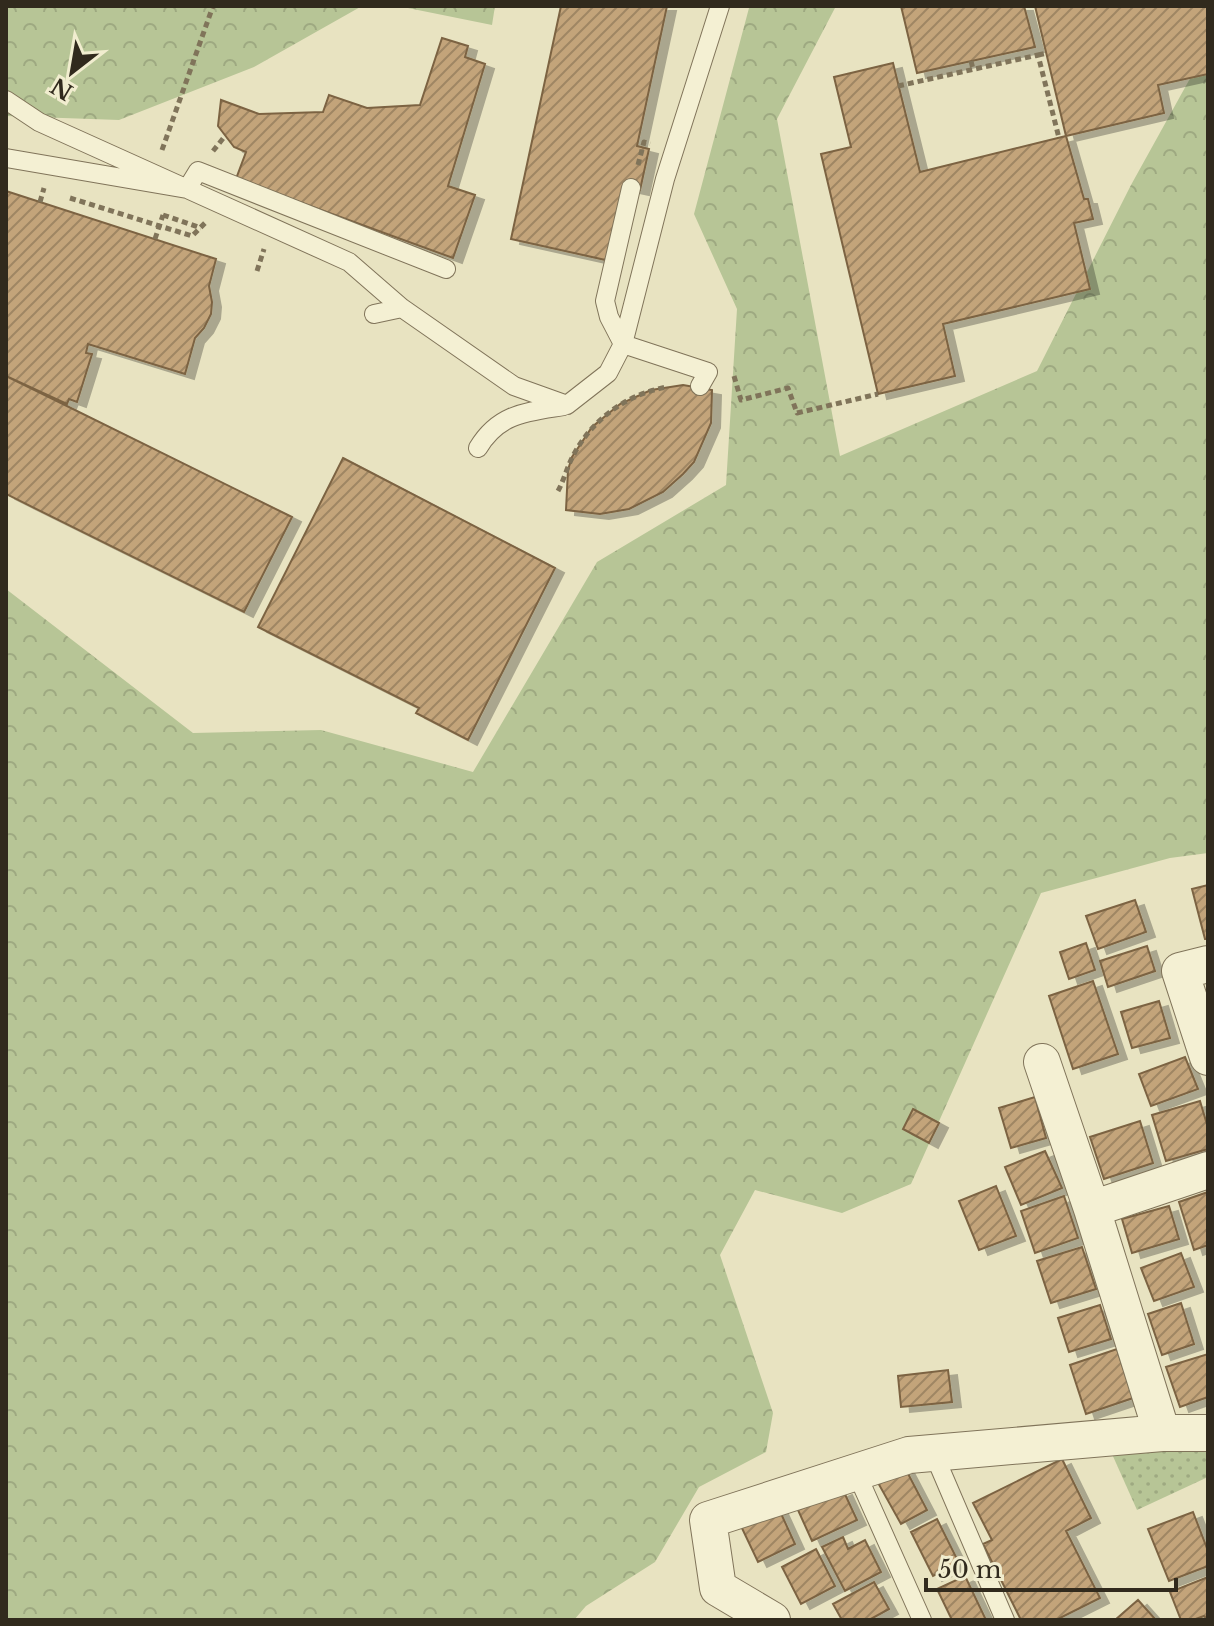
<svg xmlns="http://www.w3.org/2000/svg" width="1214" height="1626" viewBox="0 0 1214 1626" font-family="'Libre Baskerville',serif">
  <defs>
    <pattern id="forest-crowns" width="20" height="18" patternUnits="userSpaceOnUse" patternTransform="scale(2)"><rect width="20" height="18" fill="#b7c596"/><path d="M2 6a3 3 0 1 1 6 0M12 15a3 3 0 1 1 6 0" fill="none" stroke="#9ea981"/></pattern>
    <pattern id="park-dots" width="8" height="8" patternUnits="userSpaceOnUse" patternTransform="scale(2)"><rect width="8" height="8" fill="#b7c596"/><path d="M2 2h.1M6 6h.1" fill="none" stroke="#9ea981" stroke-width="1.8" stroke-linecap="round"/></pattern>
    <pattern id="building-hatch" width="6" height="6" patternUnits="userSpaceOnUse" patternTransform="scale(2)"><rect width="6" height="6" fill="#c3a47a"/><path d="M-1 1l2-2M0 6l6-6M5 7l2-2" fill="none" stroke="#9f8663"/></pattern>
    <filter id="shadow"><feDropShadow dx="9" dy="5" stdDeviation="0" flood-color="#0004"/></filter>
  </defs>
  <rect width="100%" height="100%" fill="#e8e3c1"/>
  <!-- forest -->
  <path fill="url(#forest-crowns)" d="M 6,6 L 362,6 L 254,67 L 119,120 L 6,116 Z
    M 398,6 L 495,6 L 492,25 Z
    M 743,6 L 836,6 L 777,119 L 840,456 L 1037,371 L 1131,185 L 1208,46 L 1208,853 L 1170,858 L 1041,893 L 911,1184 L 842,1213 L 755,1190 L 720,1255 L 773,1413 L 766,1452 L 699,1487 L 655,1562 L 586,1606 L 574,1620 L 6,1620 L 6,589 L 193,733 L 321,730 L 473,772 L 597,562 L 726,485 L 737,309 L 694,214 L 749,8 Z"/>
  <!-- park -->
  <path fill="url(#park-dots)" d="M 1208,1446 L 1208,1477 L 1137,1510 L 1112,1454 Z"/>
  <!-- building -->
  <path fill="url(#building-hatch)" stroke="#7c6343" stroke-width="2" filter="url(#shadow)" d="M 561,6 L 667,6 L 637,146 L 649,149 L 640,190 L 626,187 L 610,261 L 511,239 Z
    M 901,6 L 1024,6 L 1035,47 L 917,73 Z
    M 1035,6 L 1208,6 L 1208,74 L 1158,85 L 1164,113 L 1066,136 Z
    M 442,38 L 468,46 L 465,57 L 485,64 L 448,186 L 475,195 L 453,258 L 236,179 L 246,152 L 234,147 L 218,126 L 221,100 L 259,114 L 323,112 L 329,95 L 367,108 L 420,105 Z
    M 893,63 L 920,172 L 1066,136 L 1084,199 L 1088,199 L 1093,219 L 1074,223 L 1090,289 L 943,324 L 955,376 L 878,394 L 821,154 L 851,147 L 834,77 Z
    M 6,191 L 216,259 L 209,286 L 212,302 L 211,314 L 204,328 L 195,338 L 185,374 L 88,344 L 86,353 L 92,354 L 77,402 L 69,399 L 67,404 L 6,376 Z
    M 6,376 L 292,517 L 244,612 L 6,494 Z
    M 683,385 L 712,390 L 711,423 L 694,462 L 683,474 L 663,492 L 629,509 L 600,514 L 566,510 L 568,470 L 572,457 L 592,427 L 620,404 L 651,390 Z
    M 343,458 L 555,568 L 468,740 L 416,713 L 419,708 L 258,627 Z
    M 1208,885 L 1208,939 L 1205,939 L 1192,889 Z
    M 1135,900 L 1146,932 L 1098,949 L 1086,916 Z
    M 1086,943 L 1095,970 L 1069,979 L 1060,952 Z
    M 1147,946 L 1155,971 L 1108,987 L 1100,961 Z
    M 1093,981 L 1118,1054 L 1073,1069 L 1049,996 Z
    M 1159,1001 L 1170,1038 L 1132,1048 L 1121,1012 Z
    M 1185,1057 L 1198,1089 L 1151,1106 L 1139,1074 Z
    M 1035,1097 L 1046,1138 L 1011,1148 L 999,1108 Z
    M 1200,1101 L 1208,1128 L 1208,1149 L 1166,1161 L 1152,1115 Z
    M 913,1109 L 939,1123 L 929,1143 L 903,1129 Z
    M 1140,1121 L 1153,1163 L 1104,1179 L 1090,1137 Z
    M 1045,1151 L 1062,1188 L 1021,1205 L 1005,1167 Z
    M 996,1186 L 1016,1236 L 979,1250 L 959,1201 Z
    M 1208,1192 L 1208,1245 L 1194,1250 L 1179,1202 Z
    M 1064,1196 L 1078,1238 L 1035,1253 L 1021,1211 Z
    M 1169,1206 L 1179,1239 L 1132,1253 L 1122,1219 Z
    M 1082,1247 L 1096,1289 L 1051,1303 L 1037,1261 Z
    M 1181,1253 L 1194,1287 L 1154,1301 L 1141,1268 Z
    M 1181,1303 L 1194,1344 L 1162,1355 L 1148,1314 Z
    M 1100,1305 L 1111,1339 L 1069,1352 L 1058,1318 Z
    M 1117,1349 L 1133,1398 L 1086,1414 L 1070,1365 Z
    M 1208,1354 L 1208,1397 L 1180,1407 L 1166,1367 Z
    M 948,1370 L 952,1402 L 901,1407 L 898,1376 Z
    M 1062,1459 L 1091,1518 L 1066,1531 L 1100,1598 L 1056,1620 L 1021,1620 L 983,1544 L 992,1540 L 973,1503 Z
    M 904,1466 L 927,1510 L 901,1524 L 877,1481 Z
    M 843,1490 L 857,1520 L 812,1541 L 798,1510 Z
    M 778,1507 L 795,1544 L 758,1562 L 740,1524 Z
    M 1193,1512 L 1208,1551 L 1208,1566 L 1169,1581 L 1148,1529 Z
    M 937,1519 L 959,1563 L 933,1576 L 911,1532 Z
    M 843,1537 L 848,1549 L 865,1540 L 881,1572 L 845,1591 L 822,1547 Z
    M 816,1549 L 835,1586 L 801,1604 L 782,1567 Z
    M 965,1576 L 986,1620 L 952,1620 L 937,1589 Z
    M 1208,1577 L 1208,1620 L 1204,1616 L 1193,1620 L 1181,1620 L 1170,1592 Z
    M 874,1582 L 889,1609 L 869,1620 L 842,1620 L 833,1604 Z
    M 1138,1600 L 1156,1620 L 1115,1620 Z"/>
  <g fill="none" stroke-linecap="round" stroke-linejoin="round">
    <defs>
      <path id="lane" d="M 6,100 L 39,122 L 349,262 L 402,308 L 514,386 L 567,405 L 608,373 L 623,344 L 665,179 L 720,6
        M 6,158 L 187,189 L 198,171 L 446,269
        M 631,188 L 605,301 L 609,317 L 623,344 L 708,372 L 700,386
        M 374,314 L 402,308
        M 478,448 C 499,413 527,412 564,406
        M 933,1452 L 1005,1620
        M 856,1472 L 922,1620"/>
      <path id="street" d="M 1208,964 L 1180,971 L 1208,1057
        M 1042,1062 L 1092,1209 L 1162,1433
        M 1092,1209 L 1208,1170
        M 772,1620 L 718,1588 L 708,1520 L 909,1455 L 1162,1433 L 1208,1433"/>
    </defs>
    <!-- lane casing -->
    <use href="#lane" stroke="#80745a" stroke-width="20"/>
    <!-- street casing -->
    <use href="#street" stroke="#80745a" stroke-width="38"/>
    <!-- path -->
    <path stroke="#80745a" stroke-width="5" stroke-dasharray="6 4" stroke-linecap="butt" d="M 1038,55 L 1047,53
      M 971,61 L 973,69
      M 898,86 L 1038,55 L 1059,138
      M 162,150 L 213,6
      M 213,151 L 225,136
      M 638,165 L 644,142 L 650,144
      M 70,198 L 192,236 L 205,223
      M 40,202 L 44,188
      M 163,215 L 201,228
      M 257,271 L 264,249
      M 734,376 L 741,400 L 788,388 L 797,413 L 878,394
      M 558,491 C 564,480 567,467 573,456 C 592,419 627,394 667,387"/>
    <!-- lane -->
    <use href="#lane" stroke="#f4f0d3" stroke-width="18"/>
    <!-- street -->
    <use href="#street" stroke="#f4f0d3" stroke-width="36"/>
    <!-- path-bridge -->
    <path stroke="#80745a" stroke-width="5" stroke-dasharray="6 4" stroke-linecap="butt" d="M 155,239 L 163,215"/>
  </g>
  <!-- border -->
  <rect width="1214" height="1626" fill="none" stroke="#312a1d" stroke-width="16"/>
  <!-- north arrow -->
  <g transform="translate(72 72) rotate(211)" stroke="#f1edcf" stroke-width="6" paint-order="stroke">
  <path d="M0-6L14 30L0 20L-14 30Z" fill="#312a1d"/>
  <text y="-12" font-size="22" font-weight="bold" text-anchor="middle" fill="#312a1d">N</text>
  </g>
  <!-- scale -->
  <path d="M926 1578v12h250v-12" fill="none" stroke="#312a1d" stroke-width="4"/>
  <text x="938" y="1578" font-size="24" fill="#312a1d" stroke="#f1edcf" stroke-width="6" paint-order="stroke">50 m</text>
</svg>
